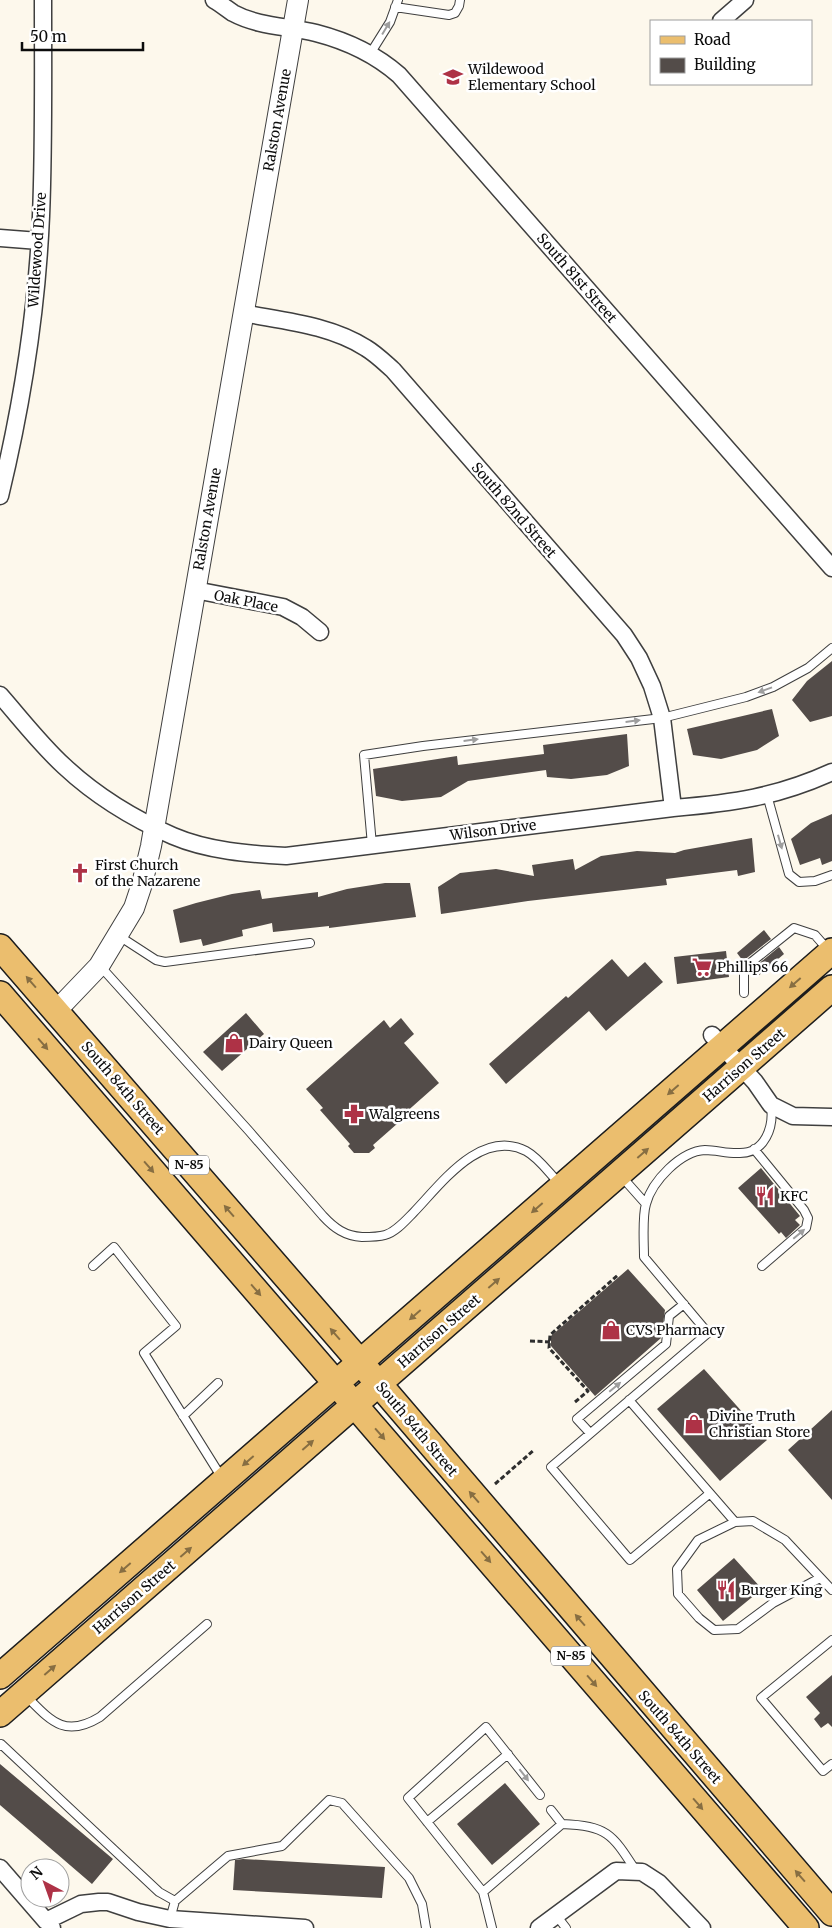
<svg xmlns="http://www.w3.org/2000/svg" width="832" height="1928" viewBox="0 0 832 1928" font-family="Merriweather,serif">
  <rect width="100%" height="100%" fill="#fdf8ec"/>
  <!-- building -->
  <path fill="#534c49" d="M 832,661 L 832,716 L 810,722 L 792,700 L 807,681 Z
    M 772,709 L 779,736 L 757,750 L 721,759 L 693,755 L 687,729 Z
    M 627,734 L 629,766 L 607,775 L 571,779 L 547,777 L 546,770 L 468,781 L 441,797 L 402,801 L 376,796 L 373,769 L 457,756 L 458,765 L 544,754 L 543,745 Z
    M 832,814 L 832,861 L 822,865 L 820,858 L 800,865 L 791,839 L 811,823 Z
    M 752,838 L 755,872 L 738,876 L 737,870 L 666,879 L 667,885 L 528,901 L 441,914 L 438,887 L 460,873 L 496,869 L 534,876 L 532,865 L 573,859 L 575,870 L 601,856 L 637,851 L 675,853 L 684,850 Z
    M 385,883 L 410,883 L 416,917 L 329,928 L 329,926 L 273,932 L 272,923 L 242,930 L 243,936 L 203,946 L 201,939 L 180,943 L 173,910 L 196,903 L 232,894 L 260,890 L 262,899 L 318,892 L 318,897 L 347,889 Z
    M 764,930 L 771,939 L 743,961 L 737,953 Z
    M 779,947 L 784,954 L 757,977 L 751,970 Z
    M 726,951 L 729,977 L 677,984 L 674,957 Z
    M 612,959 L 628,977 L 645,962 L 663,982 L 606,1031 L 589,1011 L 506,1084 L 489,1064 L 566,996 L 568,998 Z
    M 246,1013 L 264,1034 L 222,1071 L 203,1052 Z
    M 401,1018 L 414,1034 L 404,1043 L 439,1083 L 404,1114 L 406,1116 L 373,1145 L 375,1148 L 369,1153 L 354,1153 L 348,1146 L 350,1144 L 320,1110 L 323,1108 L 306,1089 L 384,1020 L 390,1028 Z
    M 761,1168 L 800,1216 L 795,1220 L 800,1225 L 786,1238 L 781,1232 L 779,1234 L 738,1188 Z
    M 628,1269 L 665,1310 L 661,1338 L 595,1396 L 551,1346 L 551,1336 Z
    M 704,1369 L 767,1440 L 720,1481 L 657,1409 Z
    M 832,1410 L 832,1500 L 788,1450 Z
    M 734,1558 L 762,1589 L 723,1621 L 697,1590 Z
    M 832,1675 L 832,1727 L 828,1723 L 821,1728 L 814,1719 L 820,1713 L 806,1697 Z
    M 0,1764 L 113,1859 L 92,1884 L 0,1805 Z
    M 505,1783 L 540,1824 L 492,1865 L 457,1824 Z
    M 243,1859 L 385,1867 L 382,1898 L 233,1890 L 235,1860 Z"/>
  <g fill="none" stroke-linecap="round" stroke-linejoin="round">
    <defs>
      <path id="service" d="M 395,7 L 449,15 L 455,13 L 459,6 L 460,0
        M 370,54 L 390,22 L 398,0
        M 767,795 L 789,874 L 799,882 L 815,881 L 832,875
        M 372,845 L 364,755 L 423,746 L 662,718 L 746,697 L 773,687 L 808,668 L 832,648
        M 119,936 L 156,960 L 165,962 L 310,943
        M 101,967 L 249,1131 L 323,1216 C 334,1228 345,1236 362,1237 C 369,1237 378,1237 385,1235 C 396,1232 406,1220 414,1212 C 441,1184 481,1128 526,1151 C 539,1158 549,1173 559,1183
        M 744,993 L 744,968 L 794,928 L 815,935 L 829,951
        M 754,1149 L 804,1210 L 808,1218 L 806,1228 L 762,1266
        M 622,1177 L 646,1204
        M 93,1266 L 114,1247 L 176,1326 L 144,1353 L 222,1478
        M 629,1400 L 735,1522
        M 183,1416 L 218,1383
        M 590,1433 L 577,1419 L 666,1344 L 669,1316 L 684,1304
        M 709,1494 L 630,1560 L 551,1467 L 708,1333 L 644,1257 C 644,1243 642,1217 646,1204 C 652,1181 681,1151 705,1150 C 717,1150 728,1154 740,1153 C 765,1153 774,1127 771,1106
        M 820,1578 L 773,1603 L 738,1629 L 714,1630 L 699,1618 L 678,1594 L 677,1569 L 698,1540 L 735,1522 L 753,1521 L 785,1540 L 832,1590
        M 832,1640 L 761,1698 L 823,1771 L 832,1764
        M 25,1695 C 50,1720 64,1739 100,1717 L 207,1624
        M 0,1746 L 1,1744 L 159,1892 L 175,1901
        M 551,1810 L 562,1824
        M 427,1822 L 508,1754
        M 483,1892 L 408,1798 L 486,1727 L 540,1795
        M 556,1915 L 566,1928
        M 170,1919 L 175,1901 L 228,1856 L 282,1846 L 329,1800 L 342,1803 L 409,1878 L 422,1904 L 426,1928
        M 492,1928 L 483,1892 L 562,1824 C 608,1826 612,1834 636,1871"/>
      <path id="minor" d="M 214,0 C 221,4 227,9 233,13 C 259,27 289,26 316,33 C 347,41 375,54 399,75 L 832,568
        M 721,21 L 745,0
        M 0,238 L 39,241
        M 243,313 C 284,321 330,325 366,348 C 376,354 384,362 393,370 L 624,635 L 639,658 L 652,686 L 662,718 L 673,808
        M 0,496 C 22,405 37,309 41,216 C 44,144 43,72 43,0
        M 195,590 L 283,607 L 302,617 L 320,632
        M 0,695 C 21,719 41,745 64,766 C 95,795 134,819 173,836 C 208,851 249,854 286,856 L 673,808 C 733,803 777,797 832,772
        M 712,1035 L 755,1082 L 771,1105 L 793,1116 L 832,1117
        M 0,1868 L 52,1928
        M 46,1921 L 81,1904 L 99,1902 L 108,1902 L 138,1912 L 170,1919 L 305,1928
        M 539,1928 L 616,1871 L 642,1872 L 659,1883 L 702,1928"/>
      <path id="tertiary" d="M 56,1011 L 99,966 L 134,908 L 142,884 L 151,846 L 298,0"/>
      <path id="primary" d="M 0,947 L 379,1384 L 832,1913
        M 0,994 L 806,1928
        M 0,1676 L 832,951
        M 0,1714 L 832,988"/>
    </defs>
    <!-- service casing -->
    <use href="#service" stroke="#3f3f3f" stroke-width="10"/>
    <!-- minor casing -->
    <use href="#minor" stroke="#3f3f3f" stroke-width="19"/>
    <!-- tertiary casing -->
    <use href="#tertiary" stroke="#3f3f3f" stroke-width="22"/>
    <!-- primary casing -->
    <use href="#primary" stroke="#1d1d1d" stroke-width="28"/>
    <!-- path -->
    <path stroke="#2e2e2e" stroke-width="3" stroke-dasharray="5 2.5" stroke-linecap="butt" d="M 530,1341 L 551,1342
      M 575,1402 L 588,1391 L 549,1348 L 550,1335 L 618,1275
      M 495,1484 L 534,1450"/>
    <!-- service -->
    <use href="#service" stroke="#fff" stroke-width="8"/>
    <!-- minor -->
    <use href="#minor" stroke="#fff" stroke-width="16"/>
    <!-- tertiary -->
    <use href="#tertiary" stroke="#fff" stroke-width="20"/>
    <!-- primary -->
    <use href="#primary" stroke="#ebbe6e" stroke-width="25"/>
  </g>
  <!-- one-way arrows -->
  <defs><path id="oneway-solid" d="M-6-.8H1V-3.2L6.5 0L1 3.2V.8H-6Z" transform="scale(1.25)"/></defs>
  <g fill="#9e9e9e">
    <use href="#oneway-solid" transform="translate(386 28) rotate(-59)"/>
    <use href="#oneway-solid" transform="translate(765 690) rotate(160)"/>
    <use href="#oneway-solid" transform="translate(633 721) rotate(-7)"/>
    <use href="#oneway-solid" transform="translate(471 740) rotate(-7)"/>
    <use href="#oneway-solid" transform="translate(780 842) rotate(74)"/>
    <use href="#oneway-solid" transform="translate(799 1234) rotate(-40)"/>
    <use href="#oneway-solid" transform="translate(615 1387) rotate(-40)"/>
    <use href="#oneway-solid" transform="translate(524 1775) rotate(52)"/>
  </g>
  <g fill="#876e42">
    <use href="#oneway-solid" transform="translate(31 982) rotate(-131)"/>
    <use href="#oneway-solid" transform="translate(795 983) rotate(139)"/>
    <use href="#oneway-solid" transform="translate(43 1044) rotate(49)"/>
    <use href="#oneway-solid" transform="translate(673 1090) rotate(139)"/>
    <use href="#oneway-solid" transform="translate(643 1153) rotate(-41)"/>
    <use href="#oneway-solid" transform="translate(149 1167) rotate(49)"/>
    <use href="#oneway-solid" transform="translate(537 1208) rotate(139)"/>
    <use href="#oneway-solid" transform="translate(229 1211) rotate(-131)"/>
    <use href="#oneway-solid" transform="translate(494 1283) rotate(-41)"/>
    <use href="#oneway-solid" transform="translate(256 1290) rotate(49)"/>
    <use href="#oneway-solid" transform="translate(415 1315) rotate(139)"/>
    <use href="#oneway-solid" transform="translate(335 1334) rotate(-131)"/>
    <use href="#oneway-solid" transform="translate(380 1434) rotate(49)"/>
    <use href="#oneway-solid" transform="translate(308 1445) rotate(-41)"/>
    <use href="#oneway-solid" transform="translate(248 1461) rotate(139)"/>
    <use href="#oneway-solid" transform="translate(474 1497) rotate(-131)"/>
    <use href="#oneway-solid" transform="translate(186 1552) rotate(-41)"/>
    <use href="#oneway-solid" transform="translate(486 1557) rotate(49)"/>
    <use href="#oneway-solid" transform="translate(125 1568) rotate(139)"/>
    <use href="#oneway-solid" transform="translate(580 1620) rotate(-131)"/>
    <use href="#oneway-solid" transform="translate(50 1670) rotate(-41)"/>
    <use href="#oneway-solid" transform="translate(592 1681) rotate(49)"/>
    <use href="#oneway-solid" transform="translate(698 1804) rotate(49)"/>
    <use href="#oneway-solid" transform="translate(800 1876) rotate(-131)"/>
  </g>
  <!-- icons -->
  <defs>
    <symbol id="school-bare" viewBox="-9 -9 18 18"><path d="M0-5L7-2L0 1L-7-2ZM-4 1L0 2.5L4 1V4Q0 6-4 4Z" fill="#ae3246" stroke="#fff" stroke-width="2.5" paint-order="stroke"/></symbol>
    <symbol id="church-bare" viewBox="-9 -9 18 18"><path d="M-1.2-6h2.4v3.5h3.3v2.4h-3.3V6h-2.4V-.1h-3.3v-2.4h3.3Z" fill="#ae3246" stroke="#fff" stroke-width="2.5" paint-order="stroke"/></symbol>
    <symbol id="supermarket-bare" viewBox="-9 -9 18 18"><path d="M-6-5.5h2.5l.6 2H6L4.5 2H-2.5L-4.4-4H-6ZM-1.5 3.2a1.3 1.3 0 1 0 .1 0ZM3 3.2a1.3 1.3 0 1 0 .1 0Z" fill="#ae3246" stroke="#fff" stroke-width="2.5" paint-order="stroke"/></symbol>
    <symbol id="shop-bare" viewBox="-9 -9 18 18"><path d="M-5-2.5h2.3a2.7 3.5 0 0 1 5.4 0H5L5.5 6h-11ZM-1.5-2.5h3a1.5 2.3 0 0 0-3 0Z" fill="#ae3246" stroke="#fff" stroke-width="2.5" paint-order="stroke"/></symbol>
    <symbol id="pharmacy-bare" viewBox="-9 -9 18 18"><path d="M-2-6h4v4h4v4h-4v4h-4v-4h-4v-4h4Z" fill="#ae3246" stroke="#fff" stroke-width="2.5" paint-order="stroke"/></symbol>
    <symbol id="restaurant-bare" viewBox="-9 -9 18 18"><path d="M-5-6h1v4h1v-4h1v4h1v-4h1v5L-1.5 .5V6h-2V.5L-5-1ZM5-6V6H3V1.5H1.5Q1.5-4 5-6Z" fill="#ae3246" stroke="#fff" stroke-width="2.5" paint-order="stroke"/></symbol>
  </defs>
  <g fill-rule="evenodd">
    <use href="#school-bare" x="439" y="63" width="28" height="28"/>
    <use href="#church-bare" x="66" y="859" width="28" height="28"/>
    <use href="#supermarket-bare" x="688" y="953" width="28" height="28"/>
    <use href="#shop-bare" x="220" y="1029" width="28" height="28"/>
    <use href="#pharmacy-bare" x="340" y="1100" width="28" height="28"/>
    <use href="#restaurant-bare" x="751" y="1182" width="28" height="28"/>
    <use href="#shop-bare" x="597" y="1316" width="28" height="28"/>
    <use href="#shop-bare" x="680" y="1410" width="28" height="28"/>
    <use href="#restaurant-bare" x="712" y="1576" width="28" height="28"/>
  </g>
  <g text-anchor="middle" stroke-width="5" stroke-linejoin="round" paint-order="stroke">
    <!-- shield labels -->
    <g fill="#fff" stroke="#555" stroke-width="1">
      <rect x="169" y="1155.5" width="40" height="19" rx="4"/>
      <rect x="551" y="1646.5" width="40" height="19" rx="4"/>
    </g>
    <g font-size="12" font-weight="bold" fill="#0c0c0c">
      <text x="189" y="1169">N-85</text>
      <text x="571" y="1660">N-85</text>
    </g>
    <!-- poi labels -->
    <g font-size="14" fill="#0c0c0c" stroke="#fff" text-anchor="start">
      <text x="468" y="74">Wildewood<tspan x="468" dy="16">Elementary School</tspan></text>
      <text x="95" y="870">First Church<tspan x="95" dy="16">of the Nazarene</tspan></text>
      <text x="717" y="972">Phillips 66</text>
      <text x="249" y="1048">Dairy Queen</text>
      <text x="369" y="1119">Walgreens</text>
      <text x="780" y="1201">KFC</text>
      <text x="626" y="1335">CVS Pharmacy</text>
      <text x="709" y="1421">Divine Truth<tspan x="709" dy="16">Christian Store</tspan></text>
      <text x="741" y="1595">Burger King</text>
    </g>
    <!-- street labels -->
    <g font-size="14" fill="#0c0c0c" stroke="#fff">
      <text transform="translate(277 120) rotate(-80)" y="5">Ralston Avenue</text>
      <text transform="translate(37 250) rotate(-86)" y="5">Wildewood Drive</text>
      <text transform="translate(577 278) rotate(49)" y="5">South 81st Street</text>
      <text transform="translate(514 510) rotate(49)" y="5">South 82nd Street</text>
      <text transform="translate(207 519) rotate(-80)" y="5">Ralston Avenue</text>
      <text transform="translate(246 601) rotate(11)" y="5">Oak Place</text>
      <text transform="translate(493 830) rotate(-7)" y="5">Wilson Drive</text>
      <text transform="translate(744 1065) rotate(-41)" y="5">Harrison Street</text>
      <text transform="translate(123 1088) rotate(49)" y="5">South 84th Street</text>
      <text transform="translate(439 1331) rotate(-41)" y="5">Harrison Street</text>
      <text transform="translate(417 1429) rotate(50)" y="5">South 84th Street</text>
      <text transform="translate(134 1597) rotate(-41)" y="5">Harrison Street</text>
      <text transform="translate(680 1737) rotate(49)" y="5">South 84th Street</text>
    </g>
  </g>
  <!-- legend -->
  <rect x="650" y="20" width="162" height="65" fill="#ffffff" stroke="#9e9e9e"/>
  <rect x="660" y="36" width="25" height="8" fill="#ebbe6e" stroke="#9e9e9e"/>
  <text x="694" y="45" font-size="15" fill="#0c0c0c">Road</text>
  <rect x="660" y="58" width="25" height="15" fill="#534c49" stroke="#9e9e9e"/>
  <text x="694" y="70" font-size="15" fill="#0c0c0c">Building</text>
  <!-- north arrow -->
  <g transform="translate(45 1883) rotate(319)"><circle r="24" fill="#ffffff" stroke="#9e9e9e"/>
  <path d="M0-4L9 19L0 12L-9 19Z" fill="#ae3246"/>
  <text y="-8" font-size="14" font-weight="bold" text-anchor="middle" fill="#0c0c0c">N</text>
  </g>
  <!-- scale -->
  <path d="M22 42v8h121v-8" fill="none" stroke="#0c0c0c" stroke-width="2.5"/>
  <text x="30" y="42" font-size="15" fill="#0c0c0c" stroke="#ffffff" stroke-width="4" paint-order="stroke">50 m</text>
</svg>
